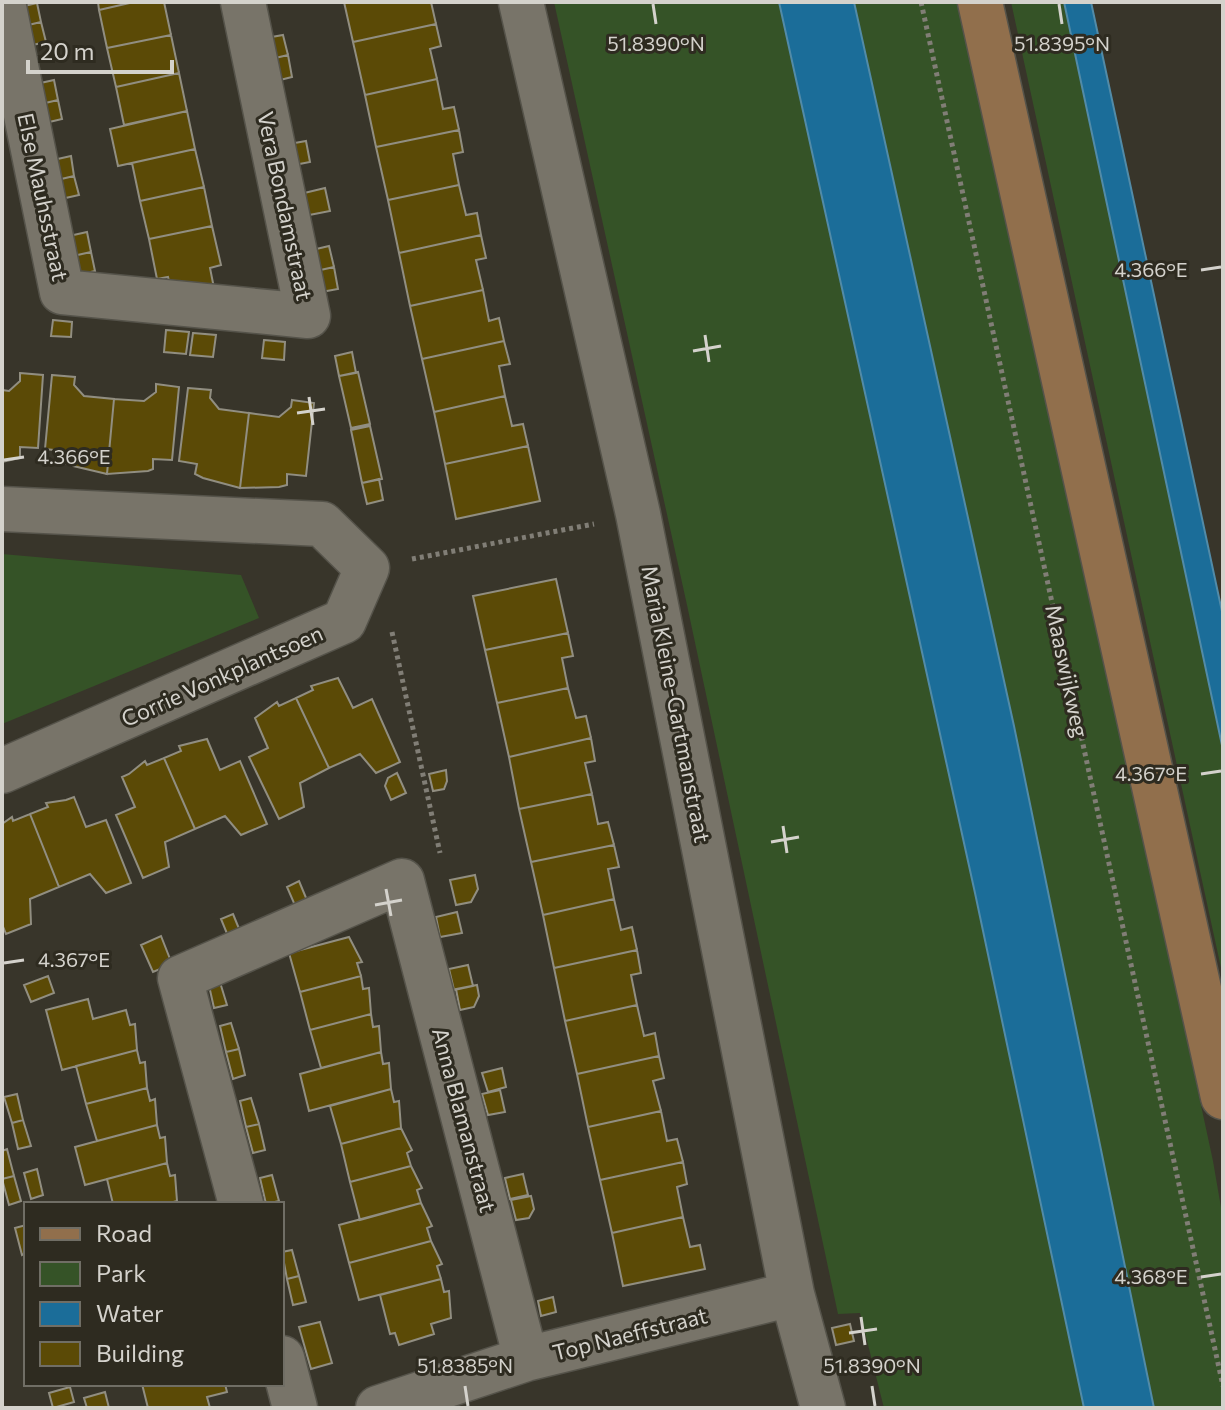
<svg xmlns="http://www.w3.org/2000/svg" width="1225" height="1410" viewBox="0 0 1225 1410" font-family="Commissioner,sans-serif">
  <rect width="100%" height="100%" fill="#38352a"/>
  <!-- green -->
  <path fill="#355327" d="M 554,2 L 779,2 L 975,893 L 1084,1408 L 884,1408 L 860,1313 L 838,1314 L 687,605 Z
    M 854,2 L 964,2 L 1213,1161 L 1223,1219 L 1223,1408 L 1154,1408 L 1014,726 Z
    M 1011,2 L 1064,2 L 1223,750 L 1223,977 Z
    M 2,554 L 241,575 L 259,618 L 2,724 Z"/>
  <!-- water -->
  <path fill="#1b6d99" stroke="#528ba8" stroke-width="2" d="M 779,2 L 854,2 L 1014,726 L 1154,1408 L 1084,1408 L 975,893 Z
    M 1064,2 L 1091,2 L 1223,616 L 1223,750 Z"/>
  <!-- building -->
  <path fill="#5b4a06" stroke="#918e81" stroke-width="2" d="M 98,2 L 134,2 L 99,10 Z
    M 134,2 L 164,2 L 171,35 L 107,48 L 99,10 Z
    M 344,2 L 431,2 L 436,24 L 353,42 Z
    M 37,3 L 41,22 L 24,26 L 20,7 Z
    M 41,22 L 46,42 L 28,46 L 24,26 Z
    M 436,24 L 441,46 L 430,49 L 437,79 L 365,95 L 353,42 Z
    M 171,35 L 179,73 L 116,87 L 107,48 Z
    M 283,35 L 288,55 L 271,59 L 266,38 Z
    M 288,55 L 292,77 L 276,81 L 271,59 Z
    M 179,73 L 187,111 L 124,125 L 116,87 Z
    M 437,79 L 443,109 L 454,107 L 459,130 L 376,147 L 365,95 Z
    M 54,80 L 58,100 L 41,104 L 36,84 Z
    M 58,100 L 62,119 L 45,123 L 41,104 Z
    M 187,111 L 195,149 L 118,166 L 110,129 Z
    M 459,130 L 463,152 L 453,154 L 459,185 L 388,200 L 376,147 Z
    M 306,141 L 310,162 L 294,165 L 289,144 Z
    M 195,149 L 204,187 L 140,201 L 132,163 Z
    M 71,156 L 74,176 L 57,180 L 53,160 Z
    M 74,176 L 79,195 L 61,199 L 57,180 Z
    M 459,185 L 466,215 L 477,213 L 481,235 L 399,253 L 388,200 Z
    M 204,187 L 212,226 L 149,239 L 140,201 Z
    M 325,188 L 330,211 L 304,216 L 300,194 Z
    M 212,226 L 221,265 L 210,268 L 214,288 L 173,298 L 168,277 L 157,279 L 149,239 Z
    M 87,232 L 91,252 L 73,256 L 69,236 Z
    M 481,235 L 486,258 L 476,260 L 483,290 L 410,306 L 399,253 Z
    M 329,246 L 334,267 L 316,271 L 312,250 Z
    M 91,252 L 95,271 L 78,275 L 73,256 Z
    M 334,267 L 338,289 L 321,292 L 316,271 Z
    M 483,290 L 489,321 L 499,318 L 504,341 L 422,359 L 410,306 Z
    M 53,320 L 72,322 L 71,337 L 51,336 Z
    M 166,330 L 189,332 L 186,354 L 164,352 Z
    M 193,333 L 216,335 L 213,357 L 190,355 Z
    M 264,340 L 285,342 L 284,360 L 262,358 Z
    M 504,341 L 510,364 L 499,366 L 505,396 L 434,412 L 422,359 Z
    M 352,352 L 356,373 L 339,376 L 335,356 Z
    M 358,372 L 370,424 L 351,428 L 339,376 Z
    M 20,373 L 43,375 L 38,448 L 20,447 L 20,458 L 2,462 L 2,390 L 9,391 L 20,381 Z
    M 52,375 L 75,377 L 74,385 L 84,396 L 114,399 L 107,474 L 69,465 L 61,461 L 64,451 L 45,449 Z
    M 156,384 L 179,387 L 172,460 L 153,459 L 153,469 L 148,471 L 107,474 L 114,399 L 144,401 L 156,392 Z
    M 188,388 L 211,390 L 210,398 L 219,409 L 249,413 L 240,488 L 203,478 L 195,474 L 197,464 L 179,461 Z
    M 505,396 L 512,426 L 523,424 L 528,446 L 445,464 L 434,412 Z
    M 292,400 L 314,403 L 306,476 L 287,474 L 287,485 L 279,487 L 240,488 L 249,413 L 279,417 L 291,407 Z
    M 370,426 L 382,479 L 362,483 L 351,430 Z
    M 528,446 L 540,501 L 456,519 L 445,464 Z
    M 379,479 L 383,500 L 367,504 L 362,483 Z
    M 556,579 L 568,633 L 485,650 L 473,596 Z
    M 568,633 L 573,656 L 562,658 L 568,688 L 497,703 L 485,650 Z
    M 338,678 L 353,708 L 372,699 L 400,762 L 376,773 L 360,754 L 329,768 L 296,698 L 313,690 L 311,686 Z
    M 568,688 L 576,718 L 586,716 L 591,738 L 509,757 L 497,703 Z
    M 296,698 L 329,768 L 300,783 L 304,807 L 279,819 L 249,757 L 268,748 L 255,718 L 277,702 L 279,706 Z
    M 591,738 L 595,761 L 585,763 L 592,794 L 519,809 L 509,757 Z
    M 207,739 L 220,770 L 240,761 L 267,824 L 241,835 L 225,816 L 195,829 L 164,758 L 181,751 L 179,746 Z
    M 164,758 L 195,829 L 165,842 L 169,867 L 143,878 L 116,815 L 135,807 L 122,777 L 129,774 L 145,761 L 147,765 Z
    M 446,770 L 447,781 L 444,789 L 433,791 L 429,774 Z
    M 397,773 L 406,793 L 391,800 L 385,786 L 388,778 Z
    M 592,794 L 598,824 L 608,822 L 614,845 L 531,862 L 519,809 Z
    M 74,797 L 86,827 L 106,820 L 131,883 L 106,893 L 90,874 L 59,887 L 30,814 L 48,807 L 46,803 L 66,800 Z
    M 30,814 L 59,887 L 30,899 L 31,924 L 6,934 L 2,924 L 2,824 L 12,817 L 13,821 Z
    M 614,845 L 619,867 L 608,869 L 614,899 L 543,915 L 531,862 Z
    M 475,875 L 478,889 L 471,902 L 456,905 L 450,880 Z
    M 299,881 L 309,905 L 297,910 L 287,887 Z
    M 614,899 L 621,930 L 632,927 L 637,950 L 554,968 L 543,915 Z
    M 457,912 L 462,933 L 440,937 L 436,917 Z
    M 233,914 L 242,936 L 230,941 L 221,919 Z
    M 161,936 L 172,964 L 153,972 L 141,945 Z
    M 349,937 L 362,962 L 357,963 L 361,976 L 300,992 L 289,953 Z
    M 637,950 L 641,973 L 631,975 L 637,1005 L 565,1021 L 554,968 Z
    M 468,965 L 473,986 L 454,990 L 449,969 Z
    M 48,976 L 54,993 L 31,1002 L 24,985 Z
    M 361,976 L 363,989 L 369,988 L 371,1014 L 310,1030 L 300,992 Z
    M 219,979 L 227,1005 L 214,1008 L 208,981 Z
    M 477,985 L 479,996 L 474,1007 L 460,1010 L 456,989 Z
    M 88,999 L 93,1019 L 126,1010 L 130,1025 L 135,1024 L 137,1050 L 62,1070 L 46,1010 Z
    M 637,1005 L 644,1036 L 655,1033 L 659,1056 L 577,1074 L 565,1021 Z
    M 371,1014 L 373,1027 L 379,1026 L 381,1052 L 321,1068 L 310,1030 Z
    M 231,1023 L 239,1049 L 226,1052 L 220,1026 Z
    M 239,1049 L 245,1075 L 233,1079 L 226,1052 Z
    M 137,1050 L 140,1063 L 145,1062 L 147,1088 L 86,1104 L 76,1066 Z
    M 381,1052 L 383,1064 L 389,1063 L 391,1089 L 309,1111 L 300,1074 Z
    M 659,1056 L 664,1078 L 653,1081 L 661,1111 L 588,1127 L 577,1074 Z
    M 502,1068 L 506,1087 L 488,1092 L 482,1073 Z
    M 147,1088 L 150,1101 L 155,1099 L 157,1125 L 97,1141 L 86,1104 Z
    M 391,1089 L 394,1102 L 399,1101 L 401,1128 L 341,1144 L 330,1106 Z
    M 500,1090 L 505,1112 L 488,1115 L 482,1094 Z
    M 17,1094 L 23,1120 L 12,1123 L 4,1097 Z
    M 251,1098 L 259,1124 L 246,1127 L 240,1101 Z
    M 661,1111 L 667,1141 L 677,1139 L 683,1162 L 600,1180 L 588,1127 Z
    M 23,1120 L 31,1146 L 18,1149 L 12,1123 Z
    M 259,1124 L 265,1150 L 253,1153 L 246,1127 Z
    M 157,1125 L 160,1138 L 165,1137 L 167,1163 L 85,1185 L 75,1147 Z
    M 401,1128 L 412,1150 L 407,1153 L 411,1166 L 350,1182 L 341,1144 Z
    M 7,1149 L 14,1176 L 2,1179 L 2,1151 Z
    M 683,1162 L 687,1184 L 677,1187 L 683,1217 L 612,1233 L 600,1180 Z
    M 167,1163 L 170,1176 L 175,1175 L 177,1201 L 166,1204 L 113,1204 L 107,1179 Z
    M 411,1166 L 422,1188 L 417,1190 L 421,1203 L 360,1220 L 350,1182 Z
    M 37,1169 L 43,1195 L 31,1199 L 24,1173 Z
    M 523,1174 L 528,1195 L 510,1199 L 505,1178 Z
    M 272,1175 L 279,1201 L 266,1204 L 260,1178 Z
    M 14,1176 L 21,1201 L 9,1205 L 2,1179 Z
    M 531,1196 L 534,1209 L 529,1218 L 516,1220 L 511,1200 Z
    M 421,1203 L 432,1226 L 427,1228 L 431,1241 L 349,1263 L 339,1225 Z
    M 683,1217 L 690,1247 L 700,1245 L 705,1269 L 623,1286 L 612,1233 Z
    M 26,1225 L 26,1253 L 22,1255 L 15,1228 Z
    M 431,1241 L 442,1264 L 437,1266 L 441,1279 L 359,1300 L 349,1263 Z
    M 292,1250 L 299,1276 L 287,1279 L 282,1252 Z
    M 299,1276 L 306,1302 L 293,1305 L 287,1279 Z
    M 441,1279 L 444,1292 L 449,1291 L 451,1318 L 431,1324 L 434,1334 L 399,1345 L 395,1333 L 390,1334 L 380,1295 Z
    M 553,1297 L 556,1312 L 541,1316 L 538,1301 Z
    M 320,1322 L 332,1363 L 311,1369 L 299,1327 Z
    M 850,1324 L 854,1341 L 836,1345 L 832,1328 Z
    M 142,1384 L 225,1384 L 227,1392 L 207,1397 L 210,1408 L 148,1408 Z
    M 70,1387 L 74,1402 L 53,1408 L 49,1393 Z
    M 105,1392 L 109,1408 L 87,1408 L 84,1398 Z"/>
  <g fill="none" stroke-linecap="round" stroke-linejoin="round">
    <defs>
      <path id="street" d="M 3,2 L 62,292 L 308,316 L 243,2
        M 521,2 L 638,514 L 792,1294 L 823,1408
        M 2,509 L 322,524 L 367,568 L 344,621 L 2,771
        M 241,1204 L 180,978 L 402,881 L 526,1359
        M 282,1358 L 295,1408
        M 378,1408 L 526,1359 L 792,1294"/>
      <path id="secondary" d="M 980,2 L 1223,1097"/>
    </defs>
    <!-- street casing -->
    <use href="#street" stroke="#55534a" stroke-width="47"/>
    <!-- secondary casing -->
    <use href="#secondary" stroke="#55534a" stroke-width="47"/>
    <!-- path -->
    <path stroke="#817e76" stroke-width="5" stroke-dasharray="4 4" stroke-linecap="butt" d="M 921,2 L 1223,1386
      M 412,559 L 594,524
      M 392,632 L 440,853"/>
    <!-- street -->
    <use href="#street" stroke="#787469" stroke-width="44"/>
    <!-- secondary -->
    <use href="#secondary" stroke="#916f4c" stroke-width="44"/>
  </g>
  <!-- ticks -->
  <path fill="none" stroke="#d4d2cc" stroke-width="3" d="M 653,4 L 656,24M 1059,4 L 1062,24M 1201,270 L 1221,267M 705,335 L 709,362M 693,351 L 721,346M 309,397 L 313,425M 297,413 L 325,409M 4,460 L 24,457M 1201,774 L 1221,771M 783,826 L 787,853M 771,842 L 799,837M 386,889 L 391,916M 375,905 L 402,900M 4,963 L 24,960M 1201,1277 L 1221,1274M 861,1317 L 865,1345M 849,1333 L 877,1329M 465,1386 L 468,1406M 872,1386 L 875,1406"/>
  <g text-anchor="middle" stroke-width="6" stroke-linejoin="round" paint-order="stroke">
    <!-- street labels -->
    <g font-size="22" fill="#d4d2cc" stroke="#2e2b20">
      <text transform="translate(43 197) rotate(78)" y="8">Else Mauhsstraat</text>
      <text transform="translate(285 206) rotate(78)" y="8">Vera Bondamstraat</text>
      <text transform="translate(1067 671) rotate(78)" y="8">Maaswijkweg</text>
      <text transform="translate(222 676) rotate(-24)" y="8">Corrie Vonkplantsoen</text>
      <text transform="translate(676 704) rotate(79)" y="8">Maria Kleine-Gartmanstraat</text>
      <text transform="translate(464 1120) rotate(75)" y="8">Anna Blamanstraat</text>
      <text transform="translate(630 1334) rotate(-14)" y="8">Top Naeffstraat</text>
    </g>
  </g>
  <g font-size="20" text-anchor="middle" fill="#d4d2cc" stroke="#2e2b20" stroke-width="6" stroke-linejoin="round" paint-order="stroke">
    <text x="1062" y="51">51.8395°N</text>
    <text x="656" y="51">51.8390°N</text>
    <text x="1151" y="277">4.366°E</text>
    <text x="74" y="464">4.366°E</text>
    <text x="1151" y="781">4.367°E</text>
    <text x="74" y="967">4.367°E</text>
    <text x="1151" y="1284">4.368°E</text>
    <text x="465" y="1373">51.8385°N</text>
    <text x="872" y="1373">51.8390°N</text>
  </g>
  <!-- border -->
  <rect width="1225" height="1410" fill="none" stroke="#d4d2cc" stroke-width="8"/>
  <!-- legend -->
  <rect x="24" y="1202" width="260" height="184" fill="#2e2b20" stroke="#706e65" stroke-width="2"/>
  <rect x="40" y="1228" width="40" height="12" fill="#916f4c" stroke="#706e65" stroke-width="2"/>
  <text x="96" y="1242" font-size="24" fill="#d4d2cc">Road</text>
  <rect x="40" y="1262" width="40" height="24" fill="#355327" stroke="#706e65" stroke-width="2"/>
  <text x="96" y="1282" font-size="24" fill="#d4d2cc">Park</text>
  <rect x="40" y="1302" width="40" height="24" fill="#1b6d99" stroke="#706e65" stroke-width="2"/>
  <text x="96" y="1322" font-size="24" fill="#d4d2cc">Water</text>
  <rect x="40" y="1342" width="40" height="24" fill="#5b4a06" stroke="#706e65" stroke-width="2"/>
  <text x="96" y="1362" font-size="24" fill="#d4d2cc">Building</text>
  <!-- scale -->
  <path d="M28 60v12h144v-12" fill="none" stroke="#d4d2cc" stroke-width="4"/>
  <text x="40" y="60" font-size="24" fill="#d4d2cc" stroke="#2e2b20" stroke-width="6" paint-order="stroke">20 m</text>
</svg>
